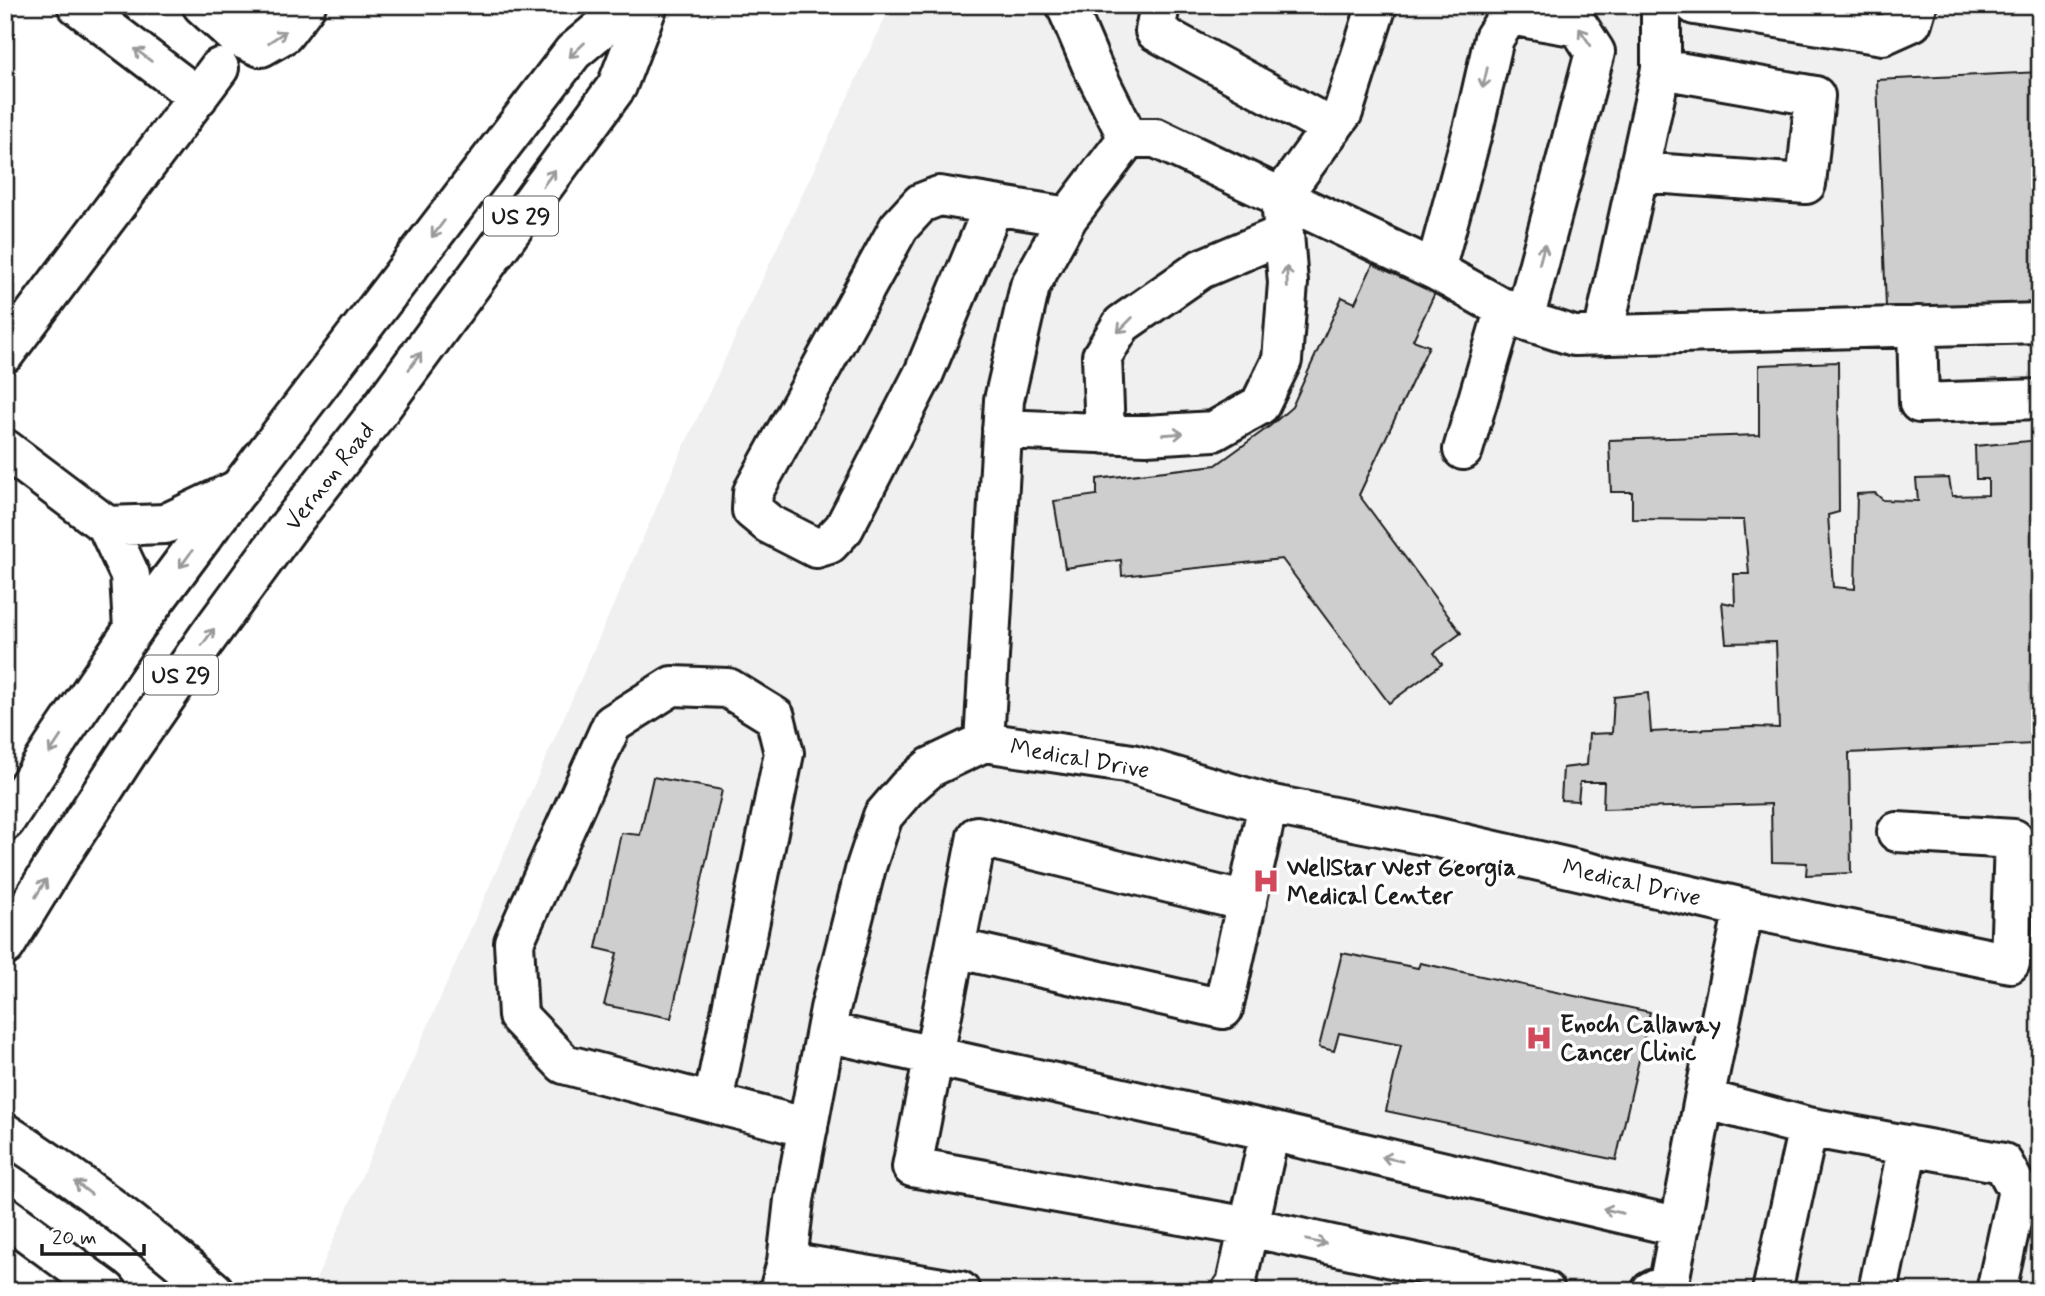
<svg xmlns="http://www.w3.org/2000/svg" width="2045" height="1296" viewBox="0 0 2045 1296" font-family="Mynerve,sans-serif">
  <rect width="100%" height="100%" fill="#fff"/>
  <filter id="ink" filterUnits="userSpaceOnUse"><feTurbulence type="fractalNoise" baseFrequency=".0143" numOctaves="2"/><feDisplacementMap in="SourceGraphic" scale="14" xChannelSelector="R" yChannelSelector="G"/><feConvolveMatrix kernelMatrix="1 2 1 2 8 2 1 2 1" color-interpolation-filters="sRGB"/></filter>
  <g filter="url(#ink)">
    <!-- built -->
    <path fill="#f0f0f0" d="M 891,5 L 2040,5 L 2040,1291 L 311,1291 L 672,472 Z"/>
    <!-- building -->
    <path fill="#cecece" stroke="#1c1c1c" stroke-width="2" d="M 2040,72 L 2040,304 L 1886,307 L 1877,80 Z
      M 1373,264 L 1435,293 L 1413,340 L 1429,346 L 1359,495 L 1461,633 L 1434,653 L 1442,664 L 1389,703 L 1282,559 L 1122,576 L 1121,560 L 1065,568 L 1054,501 L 1097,495 L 1097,479 L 1216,465 L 1270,426 L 1292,407 L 1342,297 L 1355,303 Z
      M 1838,362 L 1839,512 L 1828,515 L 1833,587 L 1855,589 L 1857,494 L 1875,493 L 1883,500 L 1918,501 L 1916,479 L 1949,478 L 1952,496 L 1988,495 L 1988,479 L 1976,479 L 1975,446 L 2040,440 L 2040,753 L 2035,753 L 2033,744 L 1849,753 L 1851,873 L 1806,875 L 1807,863 L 1772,862 L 1771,804 L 1603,809 L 1604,782 L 1580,782 L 1578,801 L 1561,800 L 1563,768 L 1587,765 L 1589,734 L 1612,733 L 1614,697 L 1648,693 L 1651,732 L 1752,727 L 1779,728 L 1776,642 L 1726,643 L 1722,602 L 1735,605 L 1734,574 L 1749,574 L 1744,520 L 1632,519 L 1632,492 L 1611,492 L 1609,440 L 1759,435 L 1759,365 Z
      M 653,777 L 722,790 L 671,1018 L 604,1005 L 617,953 L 596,948 L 621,833 L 640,835 Z
      M 1342,953 L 1418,968 L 1420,963 L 1650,1012 L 1616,1160 L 1386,1111 L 1401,1045 L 1339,1033 L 1334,1051 L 1319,1047 Z"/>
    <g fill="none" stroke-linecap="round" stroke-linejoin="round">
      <defs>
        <path id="minor" d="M 77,5 L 198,97
          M 202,5 L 236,36 L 261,47 L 284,34 L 306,5
          M 236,5 L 260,14 L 272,5
          M 1066,5 L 1092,66 L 1128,138
          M 1160,5 L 1155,31 L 1332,128
          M 1695,5 L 1883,35 L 1912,22 L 1917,5
          M 1638,172 L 1806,184 L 1815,96 L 1661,69
          M 994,205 L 924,373 L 844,528 L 829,544 L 816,548 L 769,524 L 752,510 L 753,492 L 899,227 L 921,203 L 939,196 L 1068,217
          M 1283,223 L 1281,197 L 1343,112 L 1377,5
          M 1435,270 L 1474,126 L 1494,38 L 1509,15 L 1579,27 L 1595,52 L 1524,320
          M 1917,326 L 1919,403 L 2040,399
          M 1603,335 L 1661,69 L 1661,5
          M 5,353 L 219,68
          M 1002,429 L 1146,435 L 1214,431 L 1260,405 L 1282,360 L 1288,283 L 1284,234 L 1201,269 L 1122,324 L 1102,356 L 1105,434
          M 5,449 L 107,526
          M 1463,450 L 1505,308
          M 133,630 L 130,575 L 107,526 L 165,524 L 239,489
          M 984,742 L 1004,400 L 1030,286 L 1068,217 L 1128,138 L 1156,138 L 1435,270 L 1524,320 L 1574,336 L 2040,323
          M 1247,902 L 977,836 L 912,1167 L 1249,1227 L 1545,1291
          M 955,948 L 1223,1009 L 1268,804
          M 826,1032 L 1270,1131 L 1680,1227
          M 1704,1099 L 1744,908
          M 713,1102 L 784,753 L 775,717 L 728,688 L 672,686 L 612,724 L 514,942 L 518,1016 L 564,1064 L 808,1128
          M 1808,1127 L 2003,1163 L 2018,1190 L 1996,1291
          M 5,1133 C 78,1179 148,1234 214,1291
          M 5,1216 L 107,1291
          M 787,1262 L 960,1291
          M 779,1291 L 787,1262 L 794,1200 L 830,1009 L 866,867 L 883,816 L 907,788 L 931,767 L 984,742 L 1132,764 L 1268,804 L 1430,836 L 1744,908 L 2010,963 L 2014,839 L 1897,832
          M 1231,1291 L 1236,1284 L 1270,1131
          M 1651,1291 L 1669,1282 L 1704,1099 L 1808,1127 L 1772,1291
          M 1878,1291 L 1908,1145"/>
        <path id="major" d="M 5,821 L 60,737 L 133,630 L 209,528 L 573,52 L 629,5
          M 5,946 L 52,869 L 128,752 L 207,638 L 289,526 L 375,416 L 617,86 L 648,5"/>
      </defs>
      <!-- minor casing -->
      <use href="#minor" stroke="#1c1c1c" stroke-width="44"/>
      <!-- major casing -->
      <use href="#major" stroke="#1c1c1c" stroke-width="44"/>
      <!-- minor -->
      <use href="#minor" stroke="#fff" stroke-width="38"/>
      <!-- major -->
      <use href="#major" stroke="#fff" stroke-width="38"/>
    </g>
    <!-- one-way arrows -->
    <defs><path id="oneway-shaft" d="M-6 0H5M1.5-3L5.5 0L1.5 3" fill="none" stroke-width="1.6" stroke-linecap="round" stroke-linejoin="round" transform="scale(1.75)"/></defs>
    <g stroke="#999">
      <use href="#oneway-shaft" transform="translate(277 37) rotate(-34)"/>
      <use href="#oneway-shaft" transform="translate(1585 37) rotate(-124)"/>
      <use href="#oneway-shaft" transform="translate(577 50) rotate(136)"/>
      <use href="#oneway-shaft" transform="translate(143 55) rotate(-143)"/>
      <use href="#oneway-shaft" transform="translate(1485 78) rotate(103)"/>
      <use href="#oneway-shaft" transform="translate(549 178) rotate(-54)"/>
      <use href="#oneway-shaft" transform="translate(438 229) rotate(127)"/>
      <use href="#oneway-shaft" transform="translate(1542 254) rotate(-75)"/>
      <use href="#oneway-shaft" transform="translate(1287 277) rotate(-92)"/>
      <use href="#oneway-shaft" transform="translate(1125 325) rotate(135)"/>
      <use href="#oneway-shaft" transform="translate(415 361) rotate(-54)"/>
      <use href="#oneway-shaft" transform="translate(1173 434) rotate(-4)"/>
      <use href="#oneway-shaft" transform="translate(186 559) rotate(126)"/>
      <use href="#oneway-shaft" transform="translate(208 637) rotate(-54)"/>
      <use href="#oneway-shaft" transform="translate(55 745) rotate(123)"/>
      <use href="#oneway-shaft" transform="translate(41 888) rotate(-59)"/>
      <use href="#oneway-shaft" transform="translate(1392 1159) rotate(-167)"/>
      <use href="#oneway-shaft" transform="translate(83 1188) rotate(-143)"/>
      <use href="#oneway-shaft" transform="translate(1613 1211) rotate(-167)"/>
      <use href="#oneway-shaft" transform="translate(1316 1242) rotate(12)"/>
    </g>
  </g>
  <!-- icons -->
  <defs>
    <symbol id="hospital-bare" viewBox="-9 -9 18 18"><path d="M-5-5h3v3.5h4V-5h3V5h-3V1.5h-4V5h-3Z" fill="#d1495b" stroke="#fff" stroke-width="2.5" paint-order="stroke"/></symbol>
  </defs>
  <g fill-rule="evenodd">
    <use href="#hospital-bare" x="1247" y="862" width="38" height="38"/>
    <use href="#hospital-bare" x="1520" y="1019" width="38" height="38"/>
  </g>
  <g text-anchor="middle" stroke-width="7" stroke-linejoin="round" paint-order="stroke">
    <!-- shield labels -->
    <g fill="#fff" stroke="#606060" stroke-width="2">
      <rect x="484" y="196.5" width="74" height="39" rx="5"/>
      <rect x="144" y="655.5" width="74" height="39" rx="5"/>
    </g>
    <g font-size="23" font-weight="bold" fill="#1c1c1c">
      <text x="521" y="224">US 29</text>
      <text x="181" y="683">US 29</text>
    </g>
    <!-- street labels -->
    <g font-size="24" fill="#1c1c1c" stroke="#fff">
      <text transform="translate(329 476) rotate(-52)" y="8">Vernon Road</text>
      <text transform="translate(1080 758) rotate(10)" y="8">Medical Drive</text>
      <text transform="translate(1632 882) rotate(13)" y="8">Medical Drive</text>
    </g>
    <!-- poi labels -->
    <g font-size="24" font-weight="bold" fill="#1c1c1c" stroke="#fff" text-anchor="start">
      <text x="1287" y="875">WellStar West Georgia<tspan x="1287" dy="28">Medical Center</tspan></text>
      <text x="1560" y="1032">Enoch Callaway<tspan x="1560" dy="28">Cancer Clinic</tspan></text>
    </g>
  </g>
  <!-- margin -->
  <rect width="2045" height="1296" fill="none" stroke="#fff" stroke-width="28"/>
  <rect x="14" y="14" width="2017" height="1268" fill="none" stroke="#1c1c1c" stroke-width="2.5" filter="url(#ink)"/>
  <!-- scale -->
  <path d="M42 1244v10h102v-10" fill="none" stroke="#1c1c1c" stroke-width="3.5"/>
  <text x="52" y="1244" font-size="21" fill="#1c1c1c" stroke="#ffffff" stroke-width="5" paint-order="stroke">20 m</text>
</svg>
